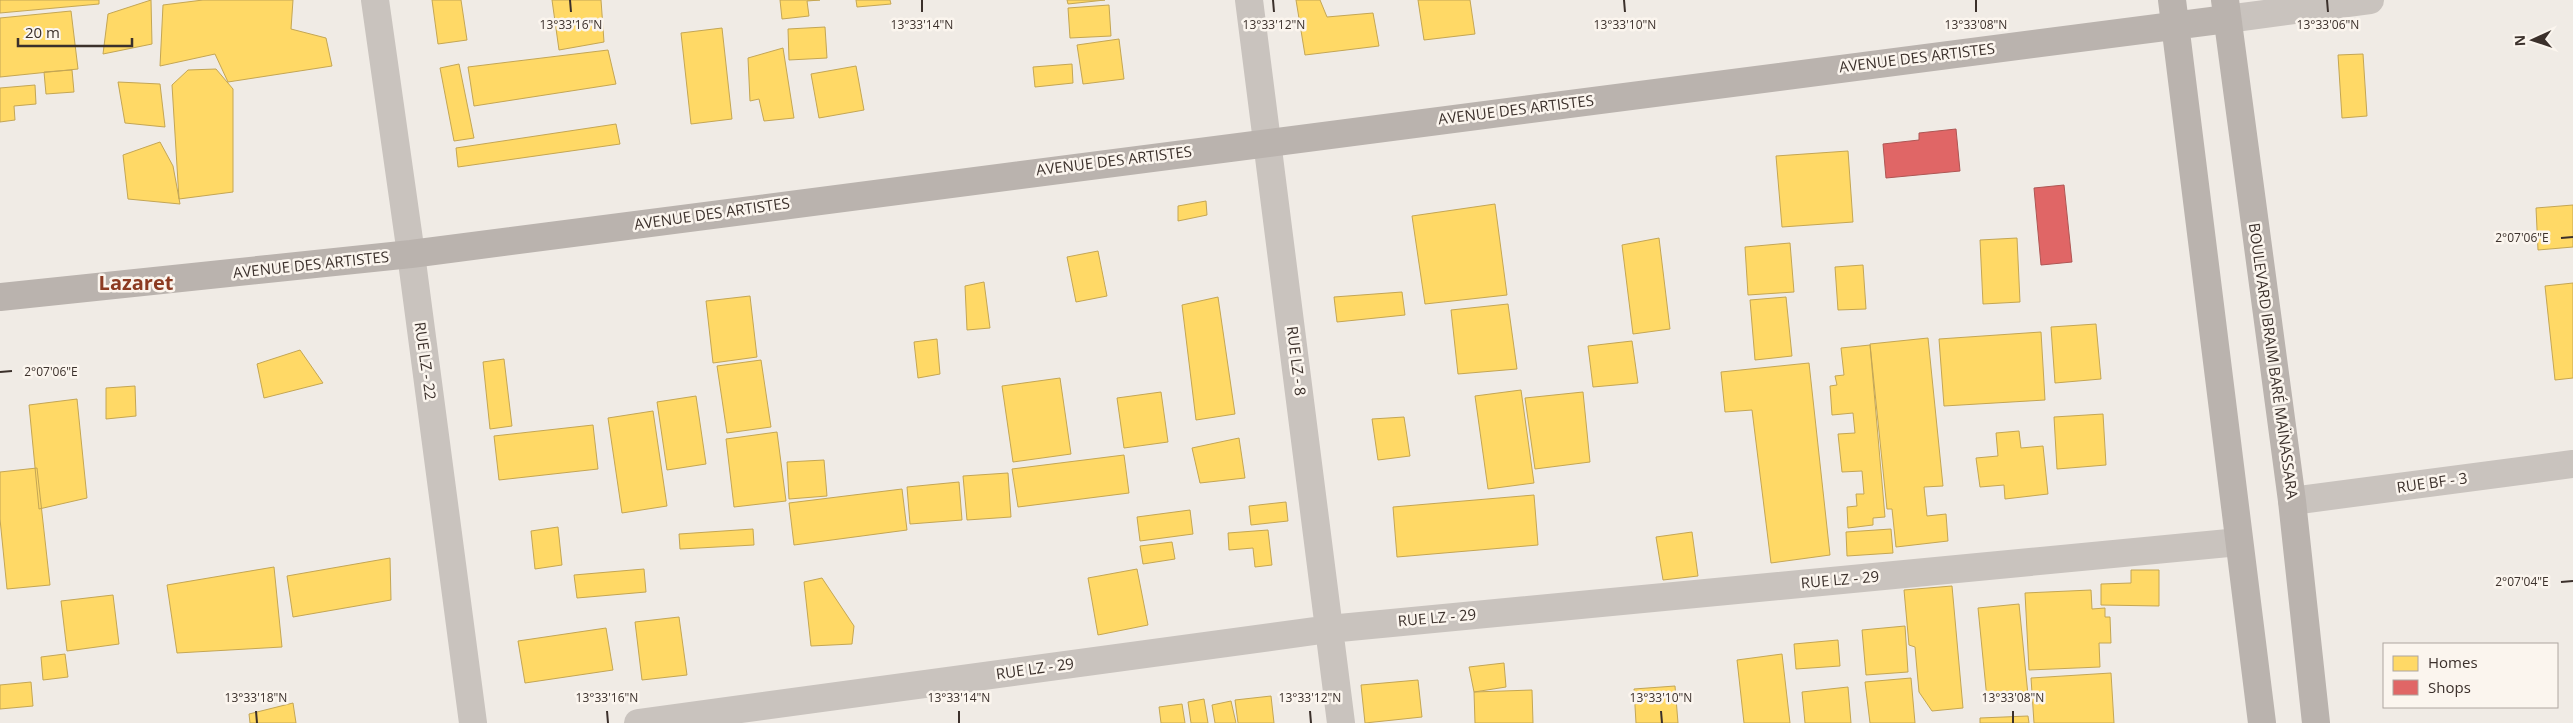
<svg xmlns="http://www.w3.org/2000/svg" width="2573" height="723" viewBox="0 0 2573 723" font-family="'Open Sans',sans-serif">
  <rect width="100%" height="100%" fill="#f0ebe5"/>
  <!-- homes -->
  <path fill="#ffd966" stroke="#c4a654" d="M 0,0 L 99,0 L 99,4 L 0,13 Z
    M 151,0 L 152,44 L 103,54 L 108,14 Z
    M 203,0 L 293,0 L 291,29 L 326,38 L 332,66 L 228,82 L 215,54 L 160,66 L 163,5 Z
    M 432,0 L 461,0 L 467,40 L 438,44 Z
    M 552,0 L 601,0 L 604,42 L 559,50 Z
    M 780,0 L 820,0 L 807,1 L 809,16 L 782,19 Z
    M 856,0 L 890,0 L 891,4 L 857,7 Z
    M 1067,0 L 1105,0 L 1068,4 Z
    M 1296,0 L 1320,0 L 1327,17 L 1373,13 L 1379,46 L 1305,55 Z
    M 1418,0 L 1470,0 L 1475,34 L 1424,40 Z
    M 1109,5 L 1111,36 L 1070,38 L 1068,8 Z
    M 71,11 L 78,69 L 0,77 L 0,18 Z
    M 825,27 L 827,58 L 789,60 L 788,29 Z
    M 722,28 L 732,119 L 691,124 L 681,33 Z
    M 1119,39 L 1124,79 L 1083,84 L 1077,45 Z
    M 783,48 L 794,118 L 764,121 L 759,99 L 750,101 L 748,58 Z
    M 608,50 L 616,84 L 474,106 L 468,67 Z
    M 2363,54 L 2367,116 L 2342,118 L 2338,55 Z
    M 459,64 L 474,138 L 454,141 L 440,68 Z
    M 1072,64 L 1073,83 L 1035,87 L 1033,67 Z
    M 856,66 L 864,110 L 819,118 L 811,74 Z
    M 216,69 L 233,89 L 233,192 L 179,199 L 172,85 L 188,70 Z
    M 72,70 L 74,92 L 46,94 L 44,72 Z
    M 118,82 L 160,84 L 165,127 L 125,123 Z
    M 35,85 L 36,104 L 14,106 L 15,120 L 0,122 L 0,88 Z
    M 616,124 L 620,144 L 458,167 L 456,148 Z
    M 160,142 L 173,166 L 180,204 L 128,199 L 123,155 Z
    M 1848,151 L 1853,222 L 1782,227 L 1776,156 Z
    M 1206,201 L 1207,215 L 1178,221 L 1178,206 Z
    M 1495,204 L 1507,295 L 1425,304 L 1412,216 Z
    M 2573,205 L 2573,247 L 2538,250 L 2536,208 Z
    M 1659,238 L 1670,329 L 1633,334 L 1622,245 Z
    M 2017,238 L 2020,302 L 1983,304 L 1980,240 Z
    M 1790,243 L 1794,292 L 1748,295 L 1745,247 Z
    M 1098,251 L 1107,296 L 1076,302 L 1067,257 Z
    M 1863,265 L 1866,309 L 1838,310 L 1835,267 Z
    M 984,282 L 990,328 L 967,330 L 965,286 Z
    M 2573,283 L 2573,378 L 2555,380 L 2545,286 Z
    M 1402,292 L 1405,315 L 1337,322 L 1334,297 Z
    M 750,296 L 757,357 L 713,363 L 706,301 Z
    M 1218,297 L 1235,414 L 1196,420 L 1182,305 Z
    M 1786,297 L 1792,356 L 1755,360 L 1750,300 Z
    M 1508,304 L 1517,369 L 1458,374 L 1451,310 Z
    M 2096,324 L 2101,379 L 2055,383 L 2051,327 Z
    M 2041,332 L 2045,400 L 1944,406 L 1939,339 Z
    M 1928,338 L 1943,486 L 1924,487 L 1927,516 L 1946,514 L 1948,541 L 1896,547 L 1892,509 L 1887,509 L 1870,344 Z
    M 937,339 L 940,374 L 918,378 L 914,342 Z
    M 1632,341 L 1638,383 L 1593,387 L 1588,346 Z
    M 1870,345 L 1885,517 L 1873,518 L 1873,525 L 1848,528 L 1847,507 L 1857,506 L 1856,494 L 1864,494 L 1862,471 L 1842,472 L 1838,434 L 1855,433 L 1853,413 L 1832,415 L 1830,386 L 1837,385 L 1835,376 L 1844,375 L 1841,348 Z
    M 300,350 L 323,383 L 264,398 L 257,364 Z
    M 504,359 L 512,426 L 490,429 L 483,362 Z
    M 761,360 L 771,427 L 727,433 L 717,366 Z
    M 1809,363 L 1830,555 L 1771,563 L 1752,410 L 1725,412 L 1721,372 Z
    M 1060,378 L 1071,454 L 1013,462 L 1002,386 Z
    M 135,386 L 136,416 L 106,419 L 106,388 Z
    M 1521,390 L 1534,483 L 1488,489 L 1475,396 Z
    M 1161,392 L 1168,442 L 1124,448 L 1117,398 Z
    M 1583,392 L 1590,462 L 1535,469 L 1525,398 Z
    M 696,396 L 706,464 L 667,470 L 657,402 Z
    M 77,399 L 87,498 L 39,509 L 29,405 Z
    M 653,411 L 667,506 L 622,513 L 608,418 Z
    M 2103,414 L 2106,465 L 2057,469 L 2054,417 Z
    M 1404,417 L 1410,456 L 1378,460 L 1372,419 Z
    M 593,425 L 598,469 L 499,480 L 494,436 Z
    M 2019,431 L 2021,448 L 2043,446 L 2048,494 L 2005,499 L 2004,485 L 1980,487 L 1976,458 L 1998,456 L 1996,433 Z
    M 777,432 L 786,501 L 734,507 L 726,439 Z
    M 1239,438 L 1245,478 L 1200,483 L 1192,448 Z
    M 1124,455 L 1129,493 L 1018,507 L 1012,469 Z
    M 824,460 L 827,496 L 789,499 L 787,462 Z
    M 37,468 L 50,585 L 7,589 L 0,519 L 0,472 Z
    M 1008,473 L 1011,517 L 967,520 L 963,476 Z
    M 959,482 L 962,520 L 910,524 L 907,487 Z
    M 902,489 L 907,530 L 794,545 L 789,503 Z
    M 1534,495 L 1538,545 L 1397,557 L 1393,507 Z
    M 1286,502 L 1288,521 L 1251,525 L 1249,506 Z
    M 1190,510 L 1193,534 L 1140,541 L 1137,517 Z
    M 558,527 L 562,565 L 535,569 L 531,531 Z
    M 753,529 L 754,545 L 680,549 L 679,534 Z
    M 1891,529 L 1893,553 L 1847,556 L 1846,532 Z
    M 1268,530 L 1272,565 L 1255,567 L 1253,548 L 1229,550 L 1228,533 Z
    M 1692,532 L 1698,576 L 1663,580 L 1656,537 Z
    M 1172,542 L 1175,559 L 1143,564 L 1140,546 Z
    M 390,558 L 391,600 L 293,617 L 287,576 Z
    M 274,567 L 282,647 L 177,653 L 167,585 Z
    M 644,569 L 646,592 L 577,598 L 574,575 Z
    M 1137,569 L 1148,625 L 1098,635 L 1088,578 Z
    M 2131,570 L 2159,570 L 2159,606 L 2101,605 L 2101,584 L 2131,583 Z
    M 822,578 L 854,626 L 852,644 L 811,646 L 804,582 Z
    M 1952,586 L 1963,708 L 1932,711 L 1919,692 L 1915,647 L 1909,645 L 1904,590 Z
    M 2091,590 L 2092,609 L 2105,608 L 2105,617 L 2110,617 L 2111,643 L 2099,643 L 2100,667 L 2029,670 L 2025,593 Z
    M 113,595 L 119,644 L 67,651 L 61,601 Z
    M 2019,604 L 2028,695 L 1987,699 L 1978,608 Z
    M 679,617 L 687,675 L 642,680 L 635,622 Z
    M 1905,626 L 1908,672 L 1866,675 L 1862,630 Z
    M 606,628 L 613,670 L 525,683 L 518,641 Z
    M 1838,640 L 1840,666 L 1796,669 L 1794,644 Z
    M 65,654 L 68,677 L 43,680 L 41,657 Z
    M 1782,654 L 1790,723 L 1744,723 L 1737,660 Z
    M 1504,663 L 1506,687 L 1474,692 L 1469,667 Z
    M 2111,673 L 2114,723 L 2034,723 L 2031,678 Z
    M 1911,678 L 1915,723 L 1870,723 L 1865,682 Z
    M 1418,680 L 1422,717 L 1365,723 L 1361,685 Z
    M 31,682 L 33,706 L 0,709 L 0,685 Z
    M 1675,686 L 1678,723 L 1636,723 L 1634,689 Z
    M 1848,687 L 1851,723 L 1805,723 L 1802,692 Z
    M 1532,690 L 1533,723 L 1475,723 L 1474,692 Z
    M 1271,696 L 1274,723 L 1238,723 L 1235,700 Z
    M 1204,699 L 1208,723 L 1191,723 L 1188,702 Z
    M 1231,701 L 1236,723 L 1215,723 L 1212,705 Z
    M 293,703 L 296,723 L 250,723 L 249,714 Z
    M 1182,704 L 1185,723 L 1161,723 L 1159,707 Z
    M 2028,716 L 2029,723 L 1980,723 L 1980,718 Z"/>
  <!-- shops -->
  <path fill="#e06666" stroke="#ae5654" d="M 1956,129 L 1960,171 L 1886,178 L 1883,144 L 1919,140 L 1919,133 Z
    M 2064,185 L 2072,262 L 2041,265 L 2034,188 Z"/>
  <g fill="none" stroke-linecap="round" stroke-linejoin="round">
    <!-- street -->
    <path stroke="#c9c3be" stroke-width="28" d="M 375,0 L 411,254 L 473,723
      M 1249,0 L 1341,723
      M 2227,19 L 2370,0
      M 2292,501 L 2573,464
      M 638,723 L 1329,629 L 2239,542"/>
    <!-- secondary -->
    <path stroke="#bab3ae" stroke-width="28" d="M 2172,0 L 2262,723
      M 2225,0 L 2292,501 L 2316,723
      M 0,297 L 411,254 L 2227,19"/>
  </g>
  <!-- ticks -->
  <path fill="none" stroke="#3b302b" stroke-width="2" d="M 570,0 L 571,12M 922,0 L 922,12M 1273,0 L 1274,12M 1624,0 L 1625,12M 1976,0 L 1976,12M 2327,0 L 2328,12M 2561,238 L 2573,237M 0,372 L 12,371M 2561,582 L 2573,581M 256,711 L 257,723M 607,711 L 608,723M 959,711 L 959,723M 1310,711 L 1311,723M 1661,711 L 1662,723M 2013,711 L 2013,723"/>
  <g text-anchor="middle" stroke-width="5" stroke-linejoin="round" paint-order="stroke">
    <!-- street labels -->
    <g font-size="15" fill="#3b302b" stroke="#fbf5ee">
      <text transform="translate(1917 58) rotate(-7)" y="5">AVENUE DES ARTISTES</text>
      <text transform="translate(1516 110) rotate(-7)" y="5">AVENUE DES ARTISTES</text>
      <text transform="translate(1114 161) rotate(-7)" y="5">AVENUE DES ARTISTES</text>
      <text transform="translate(712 214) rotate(-8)" y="5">AVENUE DES ARTISTES</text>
      <text transform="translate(311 265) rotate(-6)" y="5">AVENUE DES ARTISTES</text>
      <text transform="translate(425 361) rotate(82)" y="5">RUE LZ - 22</text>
      <text transform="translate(1296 361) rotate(83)" y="5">RUE LZ - 8</text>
      <text transform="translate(2273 361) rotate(82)" y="5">BOULEVARD IBRAIM BARÉ MAÏNASSARA</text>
      <text transform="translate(2432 483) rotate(-8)" y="5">RUE BF - 3</text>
      <text transform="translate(1840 580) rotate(-5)" y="5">RUE LZ - 29</text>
      <text transform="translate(1437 618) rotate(-5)" y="5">RUE LZ - 29</text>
      <text transform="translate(1035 669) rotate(-8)" y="5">RUE LZ - 29</text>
    </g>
    <!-- district labels -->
    <g font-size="20" font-weight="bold" fill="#8c3b22" stroke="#fbf5ee">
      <text x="136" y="290">Lazaret</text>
    </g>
  </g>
  <g font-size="12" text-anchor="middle" fill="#3b302b" stroke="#fbf5ee" stroke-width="5" stroke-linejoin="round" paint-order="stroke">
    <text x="1625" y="29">13°33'10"N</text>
    <text x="2328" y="29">13°33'06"N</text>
    <text x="571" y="29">13°33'16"N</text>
    <text x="922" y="29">13°33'14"N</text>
    <text x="1274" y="29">13°33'12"N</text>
    <text x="1976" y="29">13°33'08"N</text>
    <text x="2522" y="242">2°07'06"E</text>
    <text x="51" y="376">2°07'06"E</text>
    <text x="2522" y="586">2°07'04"E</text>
    <text x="256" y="702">13°33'18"N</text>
    <text x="607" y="702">13°33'16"N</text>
    <text x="959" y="702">13°33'14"N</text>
    <text x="1310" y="702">13°33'12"N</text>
    <text x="1661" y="702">13°33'10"N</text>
    <text x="2013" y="702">13°33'08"N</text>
  </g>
  <!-- legend -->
  <rect x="2383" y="643" width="175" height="65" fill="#fbf5ee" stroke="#aea6a0"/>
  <rect x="2393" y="656" width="25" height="15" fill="#ffd966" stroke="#aea6a0"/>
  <text x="2428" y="668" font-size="15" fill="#3b302b">Homes</text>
  <rect x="2393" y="680" width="25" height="15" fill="#e06666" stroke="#aea6a0"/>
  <text x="2428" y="693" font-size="15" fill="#3b302b">Shops</text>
  <!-- north arrow -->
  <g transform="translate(2533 40) rotate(267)" stroke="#fbf5ee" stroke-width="4" paint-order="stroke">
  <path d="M0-4L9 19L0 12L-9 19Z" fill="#3b302b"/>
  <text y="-8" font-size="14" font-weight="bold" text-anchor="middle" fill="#3b302b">N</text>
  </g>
  <!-- scale -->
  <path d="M18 38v8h114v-8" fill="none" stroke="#3b302b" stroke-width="2.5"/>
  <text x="25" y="38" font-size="15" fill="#3b302b" stroke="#fbf5ee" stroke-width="4" paint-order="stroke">20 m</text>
</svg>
